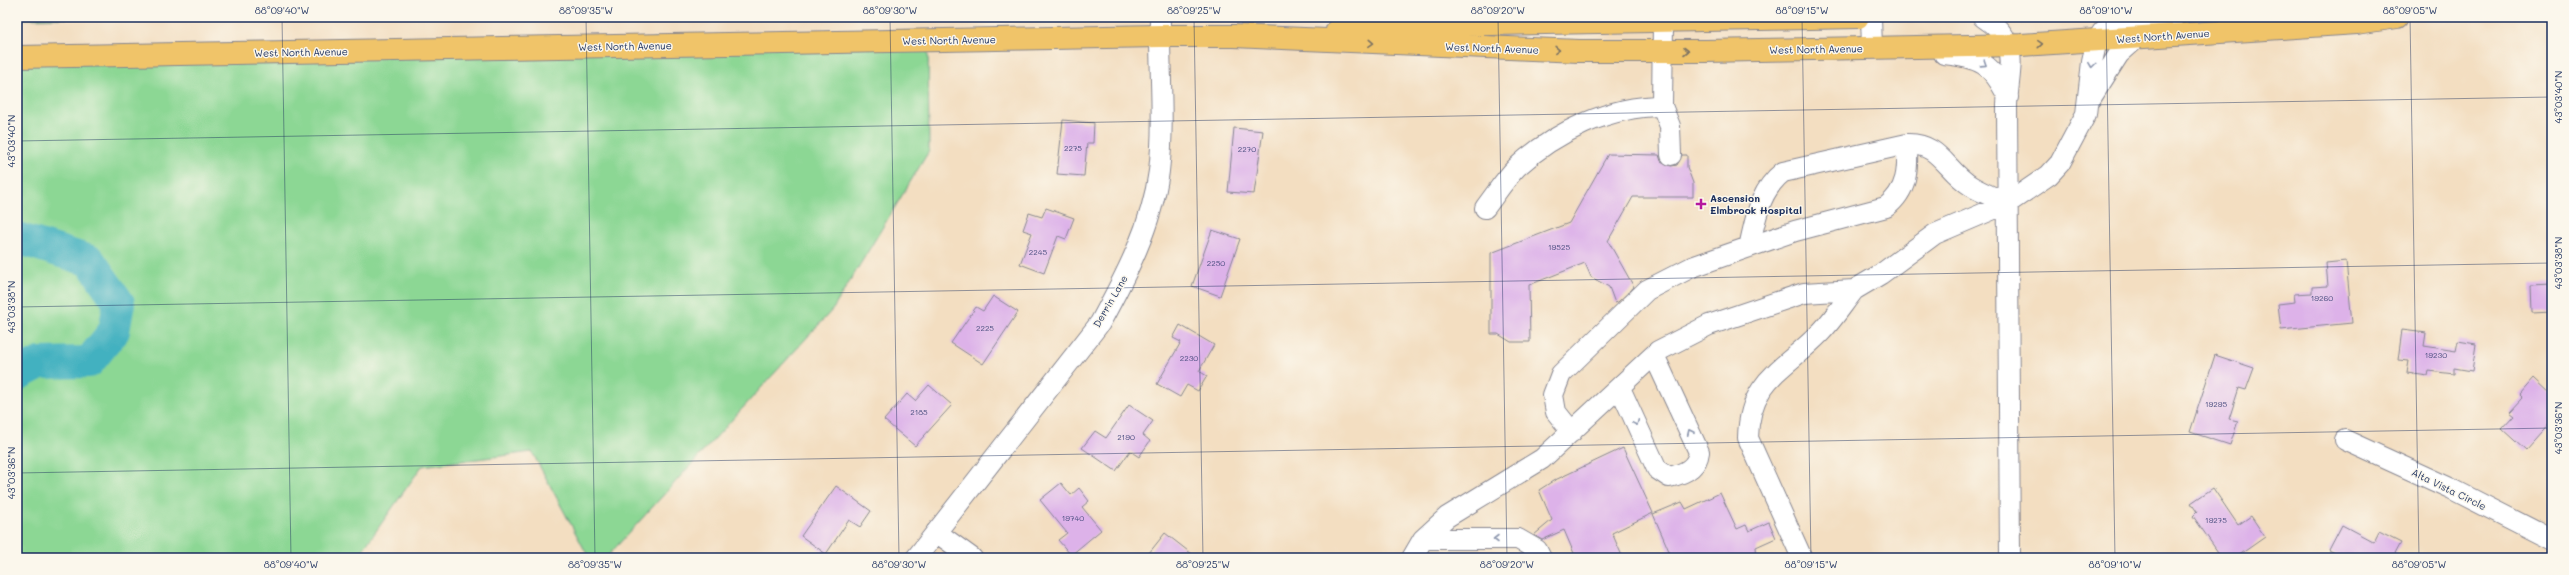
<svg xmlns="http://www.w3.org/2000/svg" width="2569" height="575" viewBox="0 0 2569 575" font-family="Mali,sans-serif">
  <rect width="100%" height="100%" fill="#fbf7ec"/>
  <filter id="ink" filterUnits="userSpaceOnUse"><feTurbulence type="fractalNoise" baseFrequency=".025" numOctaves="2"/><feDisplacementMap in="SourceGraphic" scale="8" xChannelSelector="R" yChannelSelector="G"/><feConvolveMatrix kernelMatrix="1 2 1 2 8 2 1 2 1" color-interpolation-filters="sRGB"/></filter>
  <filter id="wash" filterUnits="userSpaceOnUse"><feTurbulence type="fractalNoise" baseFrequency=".012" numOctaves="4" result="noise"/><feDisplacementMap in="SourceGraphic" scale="16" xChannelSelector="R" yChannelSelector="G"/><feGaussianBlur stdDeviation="0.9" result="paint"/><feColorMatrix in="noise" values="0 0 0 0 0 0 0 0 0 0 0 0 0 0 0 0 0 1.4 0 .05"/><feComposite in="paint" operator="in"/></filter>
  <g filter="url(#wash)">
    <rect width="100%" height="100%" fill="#f3dec1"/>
    <!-- green -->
    <path fill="#8cd794" stroke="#548379" d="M 17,17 L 144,17 L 17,19 Z
      M 928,31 L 929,151 L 833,309 L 606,558 L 589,558 L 532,452 L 422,466 L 357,558 L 17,558 L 17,60 Z"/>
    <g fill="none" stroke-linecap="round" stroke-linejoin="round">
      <!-- river -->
      <path stroke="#43b1c0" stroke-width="32" d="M 17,238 L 90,261 L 119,303 L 114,331 L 89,362 L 40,363 L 17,375"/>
    </g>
    <g id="blocks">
      <!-- building -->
      <path fill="#ddb2e9" d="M 1063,120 L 1094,123 L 1093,143 L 1087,143 L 1084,176 L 1057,174 Z
        M 1234,128 L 1263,131 L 1254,194 L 1228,192 Z
        M 1608,154 L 1659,155 L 1661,161 L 1671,166 L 1677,165 L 1682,155 L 1687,155 L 1687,167 L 1693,183 L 1693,197 L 1633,197 L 1608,241 L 1634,287 L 1618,302 L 1615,303 L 1609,287 L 1591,277 L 1585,263 L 1529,285 L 1530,342 L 1511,342 L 1498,334 L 1491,334 L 1491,253 L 1569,223 Z
        M 1046,208 L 1074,218 L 1066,239 L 1058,236 L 1044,273 L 1020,264 L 1032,233 L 1023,230 L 1029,213 L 1042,217 Z
        M 1212,230 L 1240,239 L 1220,296 L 1192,286 Z
        M 2346,261 L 2352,323 L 2281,330 L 2278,304 L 2295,302 L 2294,294 L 2312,293 L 2312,287 L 2328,286 L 2326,263 Z
        M 2552,285 L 2552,312 L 2532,313 L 2531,286 Z
        M 993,296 L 1018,312 L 983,364 L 951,343 L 976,307 L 983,311 Z
        M 1180,325 L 1214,345 L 1199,371 L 1207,376 L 1198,391 L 1187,385 L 1180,397 L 1157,384 L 1181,342 L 1173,338 Z
        M 2402,330 L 2426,333 L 2424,346 L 2456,351 L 2458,341 L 2476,344 L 2472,371 L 2454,368 L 2454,374 L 2429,371 L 2428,376 L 2407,373 L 2409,361 L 2398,360 Z
        M 2215,355 L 2254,368 L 2246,390 L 2239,388 L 2229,419 L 2238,421 L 2230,445 L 2190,432 Z
        M 2534,378 L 2552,395 L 2552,422 L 2526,451 L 2502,429 L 2514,416 L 2509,412 L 2522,398 L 2519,395 Z
        M 929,385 L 952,405 L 915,446 L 884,420 L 907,394 L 915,401 Z
        M 1129,405 L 1153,421 L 1143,435 L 1150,441 L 1139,457 L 1130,451 L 1116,471 L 1082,448 L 1095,431 L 1106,438 Z
        M 1623,448 L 1653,513 L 1612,533 L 1623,558 L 1576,558 L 1564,530 L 1542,540 L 1534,535 L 1552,520 L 1539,490 L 1553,481 Z
        M 1061,483 L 1071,495 L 1079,488 L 1089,501 L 1082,507 L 1101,530 L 1071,555 L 1058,540 L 1067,533 L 1040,500 Z
        M 836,486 L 871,511 L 860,527 L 849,520 L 826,554 L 801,536 Z
        M 2213,488 L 2238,525 L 2251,516 L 2265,537 L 2235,558 L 2222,558 L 2193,516 L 2197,512 L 2191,503 Z
        M 1720,493 L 1737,529 L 1746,525 L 1749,531 L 1769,522 L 1776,538 L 1756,547 L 1757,558 L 1672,558 L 1653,514 L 1682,502 L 1686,509 Z
        M 2342,525 L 2374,542 L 2379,532 L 2401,543 L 2393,558 L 2345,558 L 2329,550 Z
        M 1165,533 L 1197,558 L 1145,558 Z"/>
    </g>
  </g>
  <g filter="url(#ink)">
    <use href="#blocks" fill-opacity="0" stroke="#878690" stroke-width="1"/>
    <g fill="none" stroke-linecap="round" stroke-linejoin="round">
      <defs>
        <path id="minor" d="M 1871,17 L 1872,48
          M 1983,17 C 2022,42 2009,65 2007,105 L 2010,558
          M 1663,21 L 1662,106 L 1670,126 L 1671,155
          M 1944,54 C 1981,58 1991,63 2008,97
          M 2091,98 L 2119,54 L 2138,37
          M 1907,144 C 1940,143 1945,170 1971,186 C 1982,193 1996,198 2008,203
          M 1485,208 C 1495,195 1505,179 1517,167 C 1555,132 1610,106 1662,106
          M 1620,388 L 1657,469 L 1669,477 C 1684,474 1697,468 1699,452 L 1654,355
          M 1572,432 L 1556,412 L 1553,395 L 1561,374 L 1647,290 L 1692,267 L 1795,231 L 1886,207 C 1908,190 1908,169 1907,144 L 1783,172 C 1759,191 1756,218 1749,247
          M 2345,440 L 2452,489 L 2552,540
          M 936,532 L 972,558
          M 1423,539 L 1518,539 L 1537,550 L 1541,558
          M 916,558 L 1100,323 C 1126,275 1152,226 1159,171 C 1165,120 1159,69 1160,17
          M 1412,558 L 1423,539 L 1447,517 L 1542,459 L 1658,351 L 1709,325 L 1804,293 L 1854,290 L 1881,274 L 1935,234 L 2008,203 L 2049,175 L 2060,163 L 2086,114 L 2092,62 L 2097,40 L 2103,31 L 2116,24 L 2132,21 L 2174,17
          M 1802,558 L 1748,438 C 1749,380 1784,370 1820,333 C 1832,321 1843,304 1854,290"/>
        <path id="major" d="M 1337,30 L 1388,26 L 1858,17
          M 17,57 L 1160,36 L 1234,36 L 1579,51 L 1705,51 L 2021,45 L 2357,23 L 2397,17"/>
      </defs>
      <!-- minor casing -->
      <use href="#minor" stroke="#878690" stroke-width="22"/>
      <!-- major casing -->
      <use href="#major" stroke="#878690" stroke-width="24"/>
      <!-- minor -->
      <use href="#minor" stroke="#fff" stroke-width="20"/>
      <!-- major -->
      <use href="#major" stroke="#f0c469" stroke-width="22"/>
    </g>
    <!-- one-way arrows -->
    <defs><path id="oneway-chevron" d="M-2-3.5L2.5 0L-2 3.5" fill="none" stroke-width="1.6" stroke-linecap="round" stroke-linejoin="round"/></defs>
    <g stroke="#7b7263">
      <use href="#oneway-chevron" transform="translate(1371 43) rotate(3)"/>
      <use href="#oneway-chevron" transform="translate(2040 44) rotate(-4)"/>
      <use href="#oneway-chevron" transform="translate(1557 50) rotate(2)"/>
      <use href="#oneway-chevron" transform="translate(1686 51)"/>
    </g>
    <g stroke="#8d97ae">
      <use href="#oneway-chevron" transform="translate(1984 64) rotate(33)"/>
      <use href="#oneway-chevron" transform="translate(2092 65) rotate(97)"/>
      <use href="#oneway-chevron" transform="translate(1636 423) rotate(66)"/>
      <use href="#oneway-chevron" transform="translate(1690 432) rotate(-115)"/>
      <use href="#oneway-chevron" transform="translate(1496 539) rotate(180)"/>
    </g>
  </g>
  <!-- ticks -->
  <path fill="none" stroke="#1b2f5e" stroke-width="1" stroke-opacity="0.45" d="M 282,17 L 291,558M 586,17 L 595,558M 890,17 L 899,558M 1194,17 L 1203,558M 1498,17 L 1507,558M 1802,17 L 1811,558M 2106,17 L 2115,558M 2410,17 L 2419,558M 17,141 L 2552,97M 17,307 L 2552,263M 17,473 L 2552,428"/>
  <!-- markers -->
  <path fill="#b5179e" stroke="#fbf7ec" stroke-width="1.5" d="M1699 198h4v4h4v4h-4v4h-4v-4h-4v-4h4z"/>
  <g text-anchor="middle" stroke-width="3" stroke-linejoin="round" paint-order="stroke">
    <!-- number labels -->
    <g font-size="8" fill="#4c5081">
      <text x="1073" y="151">2275</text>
      <text x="1247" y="152">2270</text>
      <text x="1559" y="250">19525</text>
      <text x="1038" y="255">2245</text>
      <text x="1216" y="266">2250</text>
      <text x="2322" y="301">19260</text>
      <text x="985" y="331">2225</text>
      <text x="2436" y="358">19230</text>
      <text x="1189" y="361">2230</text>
      <text x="2216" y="407">19295</text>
      <text x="919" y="415">2185</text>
      <text x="1126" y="440">2190</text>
      <text x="1073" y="521">19740</text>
      <text x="2216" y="523">19275</text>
    </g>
    <!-- street labels -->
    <g font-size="10" fill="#1b2f5e" stroke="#fbf7ec">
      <text transform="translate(2163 36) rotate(-4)" y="4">West North Avenue</text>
      <text transform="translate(949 40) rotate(-1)" y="4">West North Avenue</text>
      <text transform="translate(625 46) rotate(-1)" y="4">West North Avenue</text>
      <text transform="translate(1492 48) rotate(2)" y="4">West North Avenue</text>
      <text transform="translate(1816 49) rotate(-1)" y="4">West North Avenue</text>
      <text transform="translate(301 52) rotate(-1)" y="4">West North Avenue</text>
      <text transform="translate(1110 301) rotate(-60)" y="4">Derrin Lane</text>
      <text transform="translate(2449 489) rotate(26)" y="4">Alta Vista Circle</text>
    </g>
    <!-- poi labels -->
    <g font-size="10" font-weight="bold" fill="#1b2f5e" stroke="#fbf7ec" text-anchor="start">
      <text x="1710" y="202">Ascension<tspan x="1710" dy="12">Elmbrook Hospital</tspan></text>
    </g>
  </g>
  <!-- margin -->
  <rect width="2569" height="575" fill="none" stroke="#fbf7ec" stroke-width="44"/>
  <rect x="22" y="22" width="2525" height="531" fill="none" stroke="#1b2f5e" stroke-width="1.5"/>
  <g font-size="10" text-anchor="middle" fill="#1b2f5e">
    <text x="282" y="14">88°09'40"W</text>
    <text x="586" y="14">88°09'35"W</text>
    <text x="890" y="14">88°09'30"W</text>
    <text x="1194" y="14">88°09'25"W</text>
    <text x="1498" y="14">88°09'20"W</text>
    <text x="1802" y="14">88°09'15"W</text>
    <text x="2106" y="14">88°09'10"W</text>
    <text x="2410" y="14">88°09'05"W</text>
    <text transform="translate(2558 97) rotate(-90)" y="4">43°03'40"N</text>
    <text transform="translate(11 141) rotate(-90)" y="4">43°03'40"N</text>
    <text transform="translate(2558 263) rotate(-90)" y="4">43°03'38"N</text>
    <text transform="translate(11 307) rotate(-90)" y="4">43°03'38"N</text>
    <text transform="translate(2558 428) rotate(-90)" y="4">43°03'36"N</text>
    <text transform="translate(11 473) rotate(-90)" y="4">43°03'36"N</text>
    <text x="291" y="568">88°09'40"W</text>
    <text x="595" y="568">88°09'35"W</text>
    <text x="899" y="568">88°09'30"W</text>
    <text x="1203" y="568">88°09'25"W</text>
    <text x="1507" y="568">88°09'20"W</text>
    <text x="1811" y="568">88°09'15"W</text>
    <text x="2115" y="568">88°09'10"W</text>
    <text x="2419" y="568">88°09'05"W</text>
  </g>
</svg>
